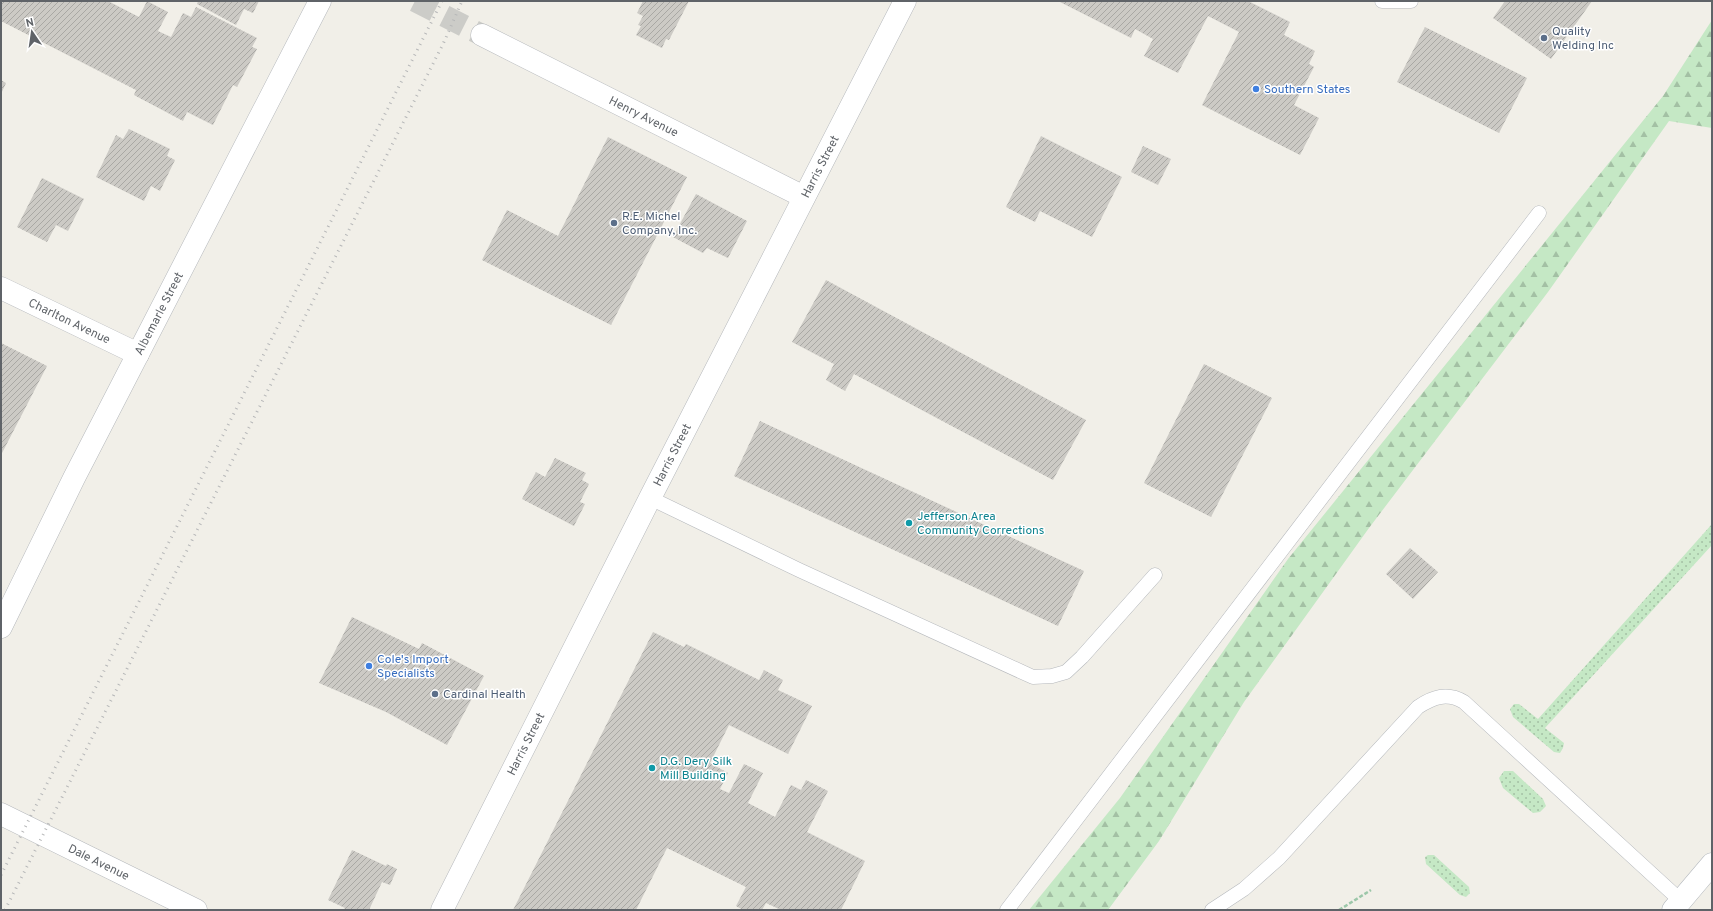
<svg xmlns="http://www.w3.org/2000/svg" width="1713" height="911" viewBox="0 0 1713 911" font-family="Overpass,sans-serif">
  <defs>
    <pattern id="grass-dots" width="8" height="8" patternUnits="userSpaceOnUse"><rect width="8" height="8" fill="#c5e8c5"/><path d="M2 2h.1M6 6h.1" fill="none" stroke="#a3c0a4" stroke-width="1.8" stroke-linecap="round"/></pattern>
    <pattern id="forest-firs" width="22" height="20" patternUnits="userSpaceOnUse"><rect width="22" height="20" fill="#c5e8c5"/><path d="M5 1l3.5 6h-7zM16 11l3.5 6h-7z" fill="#a3c0a4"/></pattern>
    <pattern id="building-hatch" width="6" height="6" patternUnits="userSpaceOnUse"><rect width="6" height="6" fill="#cccac5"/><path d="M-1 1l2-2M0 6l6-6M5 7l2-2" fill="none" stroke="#a9a8a4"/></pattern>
  </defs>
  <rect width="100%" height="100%" fill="#f1efe8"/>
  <!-- grass -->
  <path fill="url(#grass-dots)" d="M 1712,524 L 1712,545 L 1545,728 L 1564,743 L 1563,748 L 1560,753 L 1554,752 L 1513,717 L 1510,709 L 1514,704 L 1519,704 L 1538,719 Z
    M 1504,771 L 1513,771 L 1543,799 L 1546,806 L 1540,812 L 1533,813 L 1503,788 L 1499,778 Z
    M 1428,855 L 1434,855 L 1469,887 L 1470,893 L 1466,897 L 1460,895 L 1426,864 L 1425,857 Z"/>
  <!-- forest -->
  <path fill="url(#forest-firs)" d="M 1712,20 L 1712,128 L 1669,121 L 1548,292 L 1369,528 L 1244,702 L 1159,841 L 1108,910 L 1029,910 L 1120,798 L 1288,559 L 1663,96 Z"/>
  <!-- building -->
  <path fill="url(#building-hatch)" d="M 1,1 L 108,1 L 139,17 L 147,1 L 168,12 L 158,31 L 171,37 L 183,13 L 191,17 L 196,7 L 257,38 L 252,47 L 257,49 L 237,87 L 233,85 L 213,125 L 187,112 L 183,121 L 134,95 L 136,90 L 1,21 Z
    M 198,1 L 259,1 L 253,13 L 244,9 L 236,25 L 197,4 Z
    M 643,1 L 689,1 L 669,40 L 666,39 L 662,48 L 636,35 L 641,26 L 638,25 L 643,16 L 637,13 Z
    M 1058,1 L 1248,1 L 1290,22 L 1284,35 L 1315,51 L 1309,64 L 1314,67 L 1294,105 L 1319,118 L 1300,155 L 1202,105 L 1239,32 L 1208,16 L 1178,73 L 1144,56 L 1153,39 L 1135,29 L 1131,38 Z
    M 1505,1 L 1592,1 L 1551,59 L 1493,18 Z
    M 1425,27 L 1527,78 L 1499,133 L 1397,82 Z
    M 1,80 L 6,83 L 1,94 Z
    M 129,129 L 170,149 L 167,156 L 175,160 L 160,191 L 151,186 L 144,201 L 96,177 L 116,135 L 123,139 Z
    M 1041,136 L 1122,177 L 1092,237 L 1040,211 L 1035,222 L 1006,207 Z
    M 608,137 L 687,177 L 611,325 L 482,260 L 507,210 L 558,236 Z
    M 1143,146 L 1171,159 L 1158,185 L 1131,172 Z
    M 42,178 L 84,199 L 68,231 L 56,225 L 47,242 L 17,227 Z
    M 696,194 L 747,221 L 728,258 L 707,248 L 703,253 L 673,237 Z
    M 826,280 L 1086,420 L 1053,480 L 854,374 L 845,391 L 826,380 L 834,364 L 792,342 Z
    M 1,343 L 47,366 L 1,455 Z
    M 1204,364 L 1272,398 L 1211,517 L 1144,483 Z
    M 760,421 L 1084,571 L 1058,626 L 734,476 Z
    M 555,458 L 586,473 L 582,480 L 589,484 L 580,502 L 585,504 L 574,526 L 522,499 L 536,472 L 545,477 Z
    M 1410,548 L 1438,572 L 1413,599 L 1386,574 Z
    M 352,617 L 419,649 L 422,643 L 484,676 L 447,745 L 386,712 L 319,683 Z
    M 653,632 L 684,647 L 686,644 L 759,680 L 764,670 L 783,680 L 778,690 L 812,706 L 788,754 L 729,725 L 710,763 L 728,773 L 720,789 L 729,793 L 744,764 L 763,773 L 748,803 L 775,817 L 791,785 L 801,790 L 806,780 L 828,791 L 807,832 L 865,861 L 841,910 L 781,910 L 766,903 L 762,910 L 743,910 L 736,906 L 746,887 L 667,848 L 636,910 L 513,910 Z
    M 352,850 L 386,866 L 387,864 L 397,869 L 390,885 L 382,882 L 369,910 L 345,910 L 344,909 L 345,908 L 328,900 Z"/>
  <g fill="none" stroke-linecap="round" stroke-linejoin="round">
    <!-- minor-tunnel -->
    <path stroke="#ccccc8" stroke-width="22" stroke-dasharray="22 11" stroke-linecap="butt" d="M 415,1 L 482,35"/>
    <defs>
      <path id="service" d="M 1382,1 L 1411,1
        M 650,498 L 799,570 L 1033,677 L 1052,676 L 1066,672 L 1082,657 L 1155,575
        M 1007,910 L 1539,213
        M 1212,910 L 1244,889 L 1279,858 L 1418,707 C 1433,697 1447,692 1464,702 L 1680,900"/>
      <g id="minor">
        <path id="s1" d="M 482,35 L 804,197"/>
        <path id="s2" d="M 1,288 L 138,354"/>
        <path id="s3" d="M 1,627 L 74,478 L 320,1"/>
        <path id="s4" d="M 1,814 L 196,910"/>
      </g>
      <g id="tertiary">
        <path id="s5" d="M 442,910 L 650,498 L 905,1"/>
      </g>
      <path id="secondary" d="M 1673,910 L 1712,864"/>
    </defs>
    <!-- service casing -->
    <use href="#service" stroke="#b5b8bc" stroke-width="15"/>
    <!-- minor casing -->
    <use href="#minor" stroke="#b5b8bc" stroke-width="23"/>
    <!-- tertiary casing -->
    <use href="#tertiary" stroke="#b5b8bc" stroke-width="23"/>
    <!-- secondary casing -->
    <use href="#secondary" stroke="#b6babf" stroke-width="23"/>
    <!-- path -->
    <path stroke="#9cc7a9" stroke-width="2.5" stroke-dasharray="4 2" stroke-linecap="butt" d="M 1339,910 L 1371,890"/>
    <!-- service -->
    <use href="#service" stroke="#fff" stroke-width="14"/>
    <!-- minor -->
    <use href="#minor" stroke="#fff" stroke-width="22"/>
    <!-- tertiary -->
    <use href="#tertiary" stroke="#fff" stroke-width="22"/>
    <!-- secondary -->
    <use href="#secondary" stroke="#fff" stroke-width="22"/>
    <!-- rail -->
    <path stroke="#b6b7b8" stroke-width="3" stroke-dasharray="1 5" stroke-linecap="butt" d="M 1,875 L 442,1
      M 5,910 L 444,42 L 462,1"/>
  </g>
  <!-- markers -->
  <g fill="#5c6f8a" stroke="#fff" stroke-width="1.5">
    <circle cx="1544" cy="38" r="4"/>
    <circle cx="614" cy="223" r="4"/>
    <circle cx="435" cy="694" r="4"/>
  </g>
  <g fill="#3f7fe0" stroke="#fff" stroke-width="1.5">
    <circle cx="1256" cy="89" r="4"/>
    <circle cx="369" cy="666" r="4"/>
  </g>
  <g fill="#0f9aa8" stroke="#fff" stroke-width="1.5">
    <circle cx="909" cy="523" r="4"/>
    <circle cx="652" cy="768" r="4"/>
  </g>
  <g text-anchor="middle" stroke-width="3" stroke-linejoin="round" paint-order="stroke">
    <!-- service labels -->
    <g font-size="12" fill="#4e5e75" stroke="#fff" text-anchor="start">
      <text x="1552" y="35">Quality<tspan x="1552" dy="14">Welding Inc</tspan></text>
      <text x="622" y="220">R.E. Michel<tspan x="622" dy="14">Company, Inc.</tspan></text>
      <text x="443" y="698">Cardinal Health</text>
    </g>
    <!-- shop labels -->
    <g font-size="12" fill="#366cbe" stroke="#fff" text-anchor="start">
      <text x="1264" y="93">Southern States</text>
      <text x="377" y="663">Cole's Import<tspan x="377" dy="14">Specialists</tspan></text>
    </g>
    <!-- street labels -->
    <g font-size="12" fill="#5f6368" stroke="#fff">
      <text dy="4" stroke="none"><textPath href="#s1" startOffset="181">Henry Avenue</textPath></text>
      <text dy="4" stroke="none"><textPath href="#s5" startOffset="834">Harris Street</textPath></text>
      <text dy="4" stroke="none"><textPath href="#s3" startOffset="351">Albemarle Street</textPath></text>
      <text dy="4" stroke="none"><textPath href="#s2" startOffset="76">Charlton Avenue</textPath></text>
      <text dy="4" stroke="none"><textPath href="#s5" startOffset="510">Harris Street</textPath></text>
      <text dy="4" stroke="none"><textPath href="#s5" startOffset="186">Harris Street</textPath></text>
      <text dy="4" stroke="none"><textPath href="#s4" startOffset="109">Dale Avenue</textPath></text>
    </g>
    <!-- culture labels -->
    <g font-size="12" fill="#0d838f" stroke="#fff" text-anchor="start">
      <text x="917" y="520">Jefferson Area<tspan x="917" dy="14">Community Corrections</tspan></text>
      <text x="660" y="765">D.G. Dery Silk<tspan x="660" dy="14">Mill Building</tspan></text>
    </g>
  </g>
  <!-- border -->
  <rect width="1713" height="911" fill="none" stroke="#5f6368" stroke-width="4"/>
  <!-- north arrow -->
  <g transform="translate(32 32) rotate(347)" stroke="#ffffff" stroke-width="3" paint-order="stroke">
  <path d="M0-3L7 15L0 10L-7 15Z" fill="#5f6368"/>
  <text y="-6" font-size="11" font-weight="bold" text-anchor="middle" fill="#5f6368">N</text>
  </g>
</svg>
